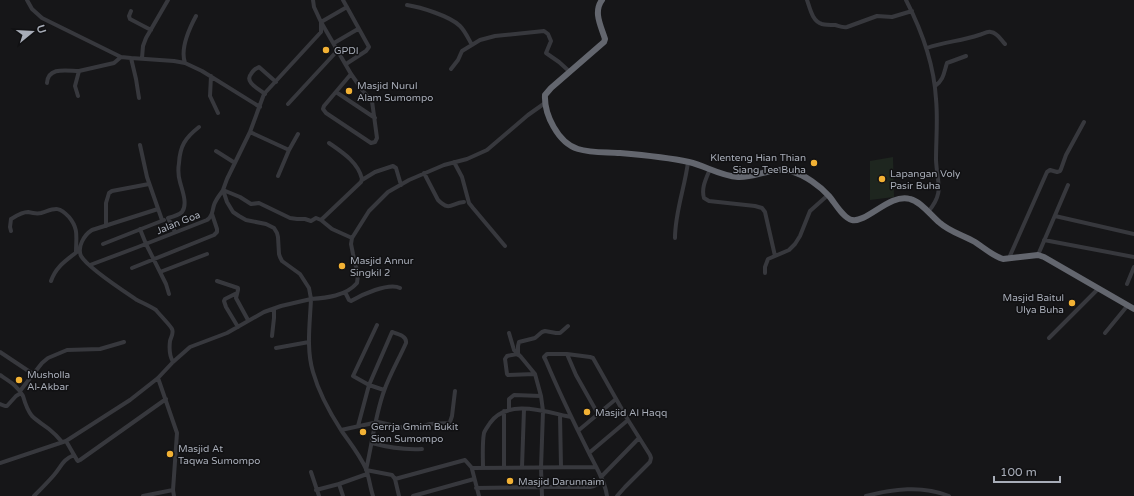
<svg xmlns="http://www.w3.org/2000/svg" width="1134" height="496" viewBox="0 0 1134 496" font-family="'Varela Round',sans-serif">
  <rect width="100%" height="100%" fill="#161618"/>
  <!-- green -->
  <path fill="#1e261f" d="M 893,157 L 894,197 L 870,200 L 870,161 Z"/>
  <g fill="none" stroke-linecap="round" stroke-linejoin="round">
    <!-- minor -->
    <path stroke="#37383d" stroke-width="4" d="M 27,0 L 32,9 L 42,18 L 121,57 L 131,58 L 174,61 L 185,63 L 202,71 L 260,107
      M 343,0 L 369,47 L 366,51 L 346,64
      M 807,0 C 810,8 812,21 822,24 C 826,25 830,25 835,25 C 839,26 843,28 847,27 L 877,16 L 892,17 L 912,11
      M 906,0 C 922,31 934,63 936,99 C 938,119 936,140 936,160 C 937,183 945,192 928,212
      M 407,5 C 420,7 450,16 460,26 C 465,31 468,38 472,45
      M 347,7 L 321,22 L 351,74 L 363,91 L 372,101 L 377,138 L 375,142 L 371,143 L 326,113 L 323,109 L 324,106 L 351,74
      M 131,11 L 129,16 L 130,19 L 151,30
      M 334,43 L 358,29
      M 927,48 C 943,42 962,41 979,35 C 983,34 987,31 991,32 C 998,33 1001,40 1005,44
      M 131,58 L 136,79 L 139,98
      M 142,58 L 143,46 L 146,38 L 168,0
      M 185,63 C 180,49 189,29 196,16
      M 451,69 L 458,60 L 462,51 L 480,40 L 495,36 L 544,31 L 548,34 L 551,41 L 546,53 L 559,62 L 570,72
      M 211,76 L 210,96 L 218,113
      M 47,83 C 48,66 68,71 79,71
      M 935,86 C 944,80 944,72 947,63 L 966,56
      M 336,92 L 375,118
      M 265,94 C 259,89 244,82 251,74 C 253,70 255,69 259,67 L 276,82
      M 78,96 L 75,86 L 79,71 L 114,63 L 121,57
      M 288,104 L 338,50
      M 250,132 L 289,150 L 278,176
      M 329,143 C 342,152 358,162 362,179 L 361,182 L 321,220 L 332,229 L 352,238
      M 140,145 L 147,177 L 162,220
      M 289,150 L 298,134
      M 216,151 L 235,163
      M 454,162 L 462,177 L 469,203 L 473,208 L 505,246
      M 710,169 C 706,179 701,188 704,198 L 709,201 L 755,206 L 762,208 L 765,212 L 775,256
      M 424,173 L 438,200 C 450,212 451,203 464,202
      M 362,180 L 375,172 L 393,166 L 396,168 L 401,185
      M 158,209 L 92,230 C 84,235 77,247 81,256 C 88,268 125,292 137,300 C 143,303 150,306 156,310 C 158,313 171,326 172,329 C 174,333 171,337 170,341 C 169,349 169,355 173,362
      M 1055,216 L 1134,234
      M 106,226 L 106,203 L 109,193 L 112,191 L 149,184
      M 140,229 L 146,244 L 166,284 L 169,294
      M 11,231 L 10,227 L 11,219 C 16,216 22,212 28,212 C 32,213 37,214 41,213 C 54,209 58,205 69,217 C 79,229 76,237 76,252
      M 175,232 L 168,218 C 172,217 179,215 182,212 C 188,204 182,190 180,182 C 178,175 178,169 179,163 C 180,146 185,138 199,127
      M 675,238 C 675,212 685,187 688,162
      M 1044,240 L 1134,257
      M 103,244 L 164,220
      M 1038,255 L 1068,185
      M 1009,258 L 1047,172 L 1050,170 L 1057,172 L 1060,171 L 1061,169 L 1066,155 L 1084,122
      M 90,265 L 138,247 L 207,220 C 213,216 212,211 214,205 C 216,199 220,195 223,190 L 240,197 L 251,204 L 259,203 L 290,218 L 297,219 L 305,219 L 311,221 L 316,218 L 321,220
      M 132,268 L 214,235 L 217,232 L 217,229 L 212,214
      M 160,272 L 207,254
      M 765,273 L 765,267 L 768,259 L 789,250 L 795,244 L 800,236 L 810,211 L 828,195
      M 51,281 C 56,266 67,260 78,251
      M 217,281 L 238,288 L 238,290 L 236,298 L 248,320
      M 1127,284 L 1134,267
      M 345,292 L 349,300 L 351,301 C 361,295 389,282 400,288
      M 237,293 L 225,299 L 224,301 L 226,307 L 238,327
      M 377,325 L 353,376 L 369,385 L 384,390
      M 509,333 L 514,350 L 521,357 L 535,374 L 541,396 L 543,411 L 541,468 L 542,496
      M 1105,333 L 1128,305
      M 272,336 L 274,318 L 274,309
      M 1049,338 L 1098,289
      M 276,348 L 309,342
      M 0,352 L 33,374
      M 517,354 L 507,356 L 505,359 L 507,374 L 508,375 L 535,374
      M 567,354 L 576,375 L 598,414
      M 518,355 L 518,346 L 519,342 L 535,338 L 542,332 L 545,331 L 556,333 L 560,333 L 568,326
      M 0,375 C 9,381 18,386 23,396 C 25,403 27,410 32,416 C 37,421 44,425 49,429 C 54,433 58,437 62,442
      M 158,378 L 177,433 L 173,490 L 174,496
      M 20,391 L 42,363 L 48,358 L 67,350 L 100,349 L 124,342
      M 0,404 L 5,406 L 7,406 L 16,396 L 21,393
      M 509,409 L 509,399 L 514,395 L 541,396
      M 560,415 L 561,467
      M 358,426 L 369,385 L 392,332 C 398,334 407,336 406,343 C 399,359 390,374 384,391 C 375,416 372,444 366,470 L 392,475 L 395,479 L 399,496
      M 341,430 L 378,422 L 409,429 L 414,429 L 430,424 L 448,423 L 450,422 L 452,416 L 455,391
      M 579,430 L 616,399
      M 66,441 L 77,460 L 78,461 L 80,460 L 166,399
      M 372,443 C 390,448 403,450 422,449
      M 589,453 L 628,420
      M 0,463 L 66,441 L 130,400 L 158,378 L 173,362 L 190,347 L 227,333 L 264,312 L 281,306 L 311,299 L 309,288 L 300,274 L 282,261 L 280,257 L 279,254 L 278,237 L 277,233 L 274,228 L 266,224 L 246,220 L 239,216 L 233,212 L 227,202 L 223,190 L 227,179 L 250,132 L 264,94 L 321,32 L 321,22 L 314,7 L 313,0
      M 522,467 L 524,409
      M 483,468 C 483,457 482,444 484,433 C 485,430 488,426 490,423 C 508,398 546,412 571,417
      M 504,468 L 504,411
      M 311,472 L 319,496
      M 601,477 L 639,438
      M 395,479 L 465,460 L 472,468
      M 476,488 L 541,487 L 590,487 L 594,486 L 603,481
      M 316,490 L 339,484
      M 34,496 C 41,489 48,482 54,475 C 62,466 62,460 74,455
      M 143,496 L 173,490
      M 343,496 L 339,484 L 367,474
      M 373,496 C 370,487 369,477 366,469 C 360,455 350,443 341,430 C 330,413 319,393 313,372 C 306,349 310,323 311,299 C 326,298 346,296 357,283 L 358,275 L 353,254 L 351,244 L 352,238 L 369,211 L 388,192 L 409,180 L 444,165 L 467,159 L 487,150 L 528,115 L 545,103
      M 413,496 L 474,479
      M 479,496 L 472,469 L 473,468 L 596,467
      M 607,496 C 605,481 596,467 589,453 C 574,423 559,392 546,361 L 544,357 L 547,354 L 567,354 L 590,357 L 593,358 L 628,420 L 650,455 L 651,458 L 650,462 L 625,487 L 617,496
      M 866,496 C 893,489 922,485 949,496"/>
    <!-- highway -->
    <path stroke="#63666e" stroke-width="6" d="M 602,0 C 593,12 601,26 605,39 L 604,42 L 551,88 L 545,95 C 544,114 558,143 578,149 C 591,153 606,152 620,153 C 643,155 666,157 689,162 C 706,166 720,176 738,177 C 756,178 773,166 791,171 C 805,175 820,186 829,196 C 835,203 843,218 852,220 C 867,223 890,193 910,199 C 922,202 931,216 940,223 C 950,232 963,235 975,242 C 984,248 993,256 1003,259 L 1038,255 L 1044,257 L 1134,309"/>
  </g>
  <!-- markers -->
  <g fill="#f2b134" stroke="#111113" stroke-width="1.5">
    <circle cx="326" cy="50" r="4"/>
    <circle cx="349" cy="91" r="4"/>
    <circle cx="814" cy="163" r="4"/>
    <circle cx="882" cy="179" r="4"/>
    <circle cx="342" cy="266" r="4"/>
    <circle cx="1072" cy="303" r="4"/>
    <circle cx="19" cy="380" r="4"/>
    <circle cx="587" cy="412" r="4"/>
    <circle cx="363" cy="432" r="4"/>
    <circle cx="170" cy="454" r="4"/>
    <circle cx="510" cy="481" r="4"/>
  </g>
  <g text-anchor="middle" stroke-width="3" stroke-linejoin="round" paint-order="stroke">
    <!-- poi labels -->
    <g font-size="10" fill="#a8adb8" stroke="#111113" text-anchor="start">
      <text x="334" y="54">GPDI</text>
      <text x="357" y="89">Masjid Nurul<tspan x="357" dy="12">Alam Sumompo</tspan></text>
      <text x="806" y="161" text-anchor="end">Klenteng Hian Thian<tspan x="806" dy="12">Siang Tee Buha</tspan></text>
      <text x="890" y="177">Lapangan Voly<tspan x="890" dy="12">Pasir Buha</tspan></text>
      <text x="350" y="264">Masjid Annur<tspan x="350" dy="12">Singkil 2</tspan></text>
      <text x="1064" y="301" text-anchor="end">Masjid Baitul<tspan x="1064" dy="12">Ulya Buha</tspan></text>
      <text x="27" y="378">Musholla<tspan x="27" dy="12">Al-Akbar</tspan></text>
      <text x="595" y="416">Masjid Al Haqq</text>
      <text x="371" y="430">Gerrja Gmim Bukit<tspan x="371" dy="12">Sion Sumompo</tspan></text>
      <text x="178" y="452">Masjid At<tspan x="178" dy="12">Taqwa Sumompo</tspan></text>
      <text x="518" y="485">Masjid Darunnaim</text>
    </g>
    <!-- street labels -->
    <g font-size="10" fill="#a8adb8" stroke="#111113">
      <text transform="translate(178 222) rotate(-22)" y="4">Jalan Goa</text>
    </g>
  </g>
  <!-- north arrow -->
  <g transform="translate(32 32) rotate(72)" stroke="#111113" stroke-width="3" paint-order="stroke">
  <path d="M0-3L7 15L0 10L-7 15Z" fill="#a8adb8"/>
  <text y="-6" font-size="11" font-weight="bold" text-anchor="middle" fill="#a8adb8">U</text>
  </g>
  <!-- scale -->
  <path d="M994 476v6h66v-6" fill="none" stroke="#a8adb8" stroke-width="2"/>
  <text x="1000" y="476" font-size="12" fill="#a8adb8" stroke="#111113" stroke-width="3" paint-order="stroke">100 m</text>
</svg>
